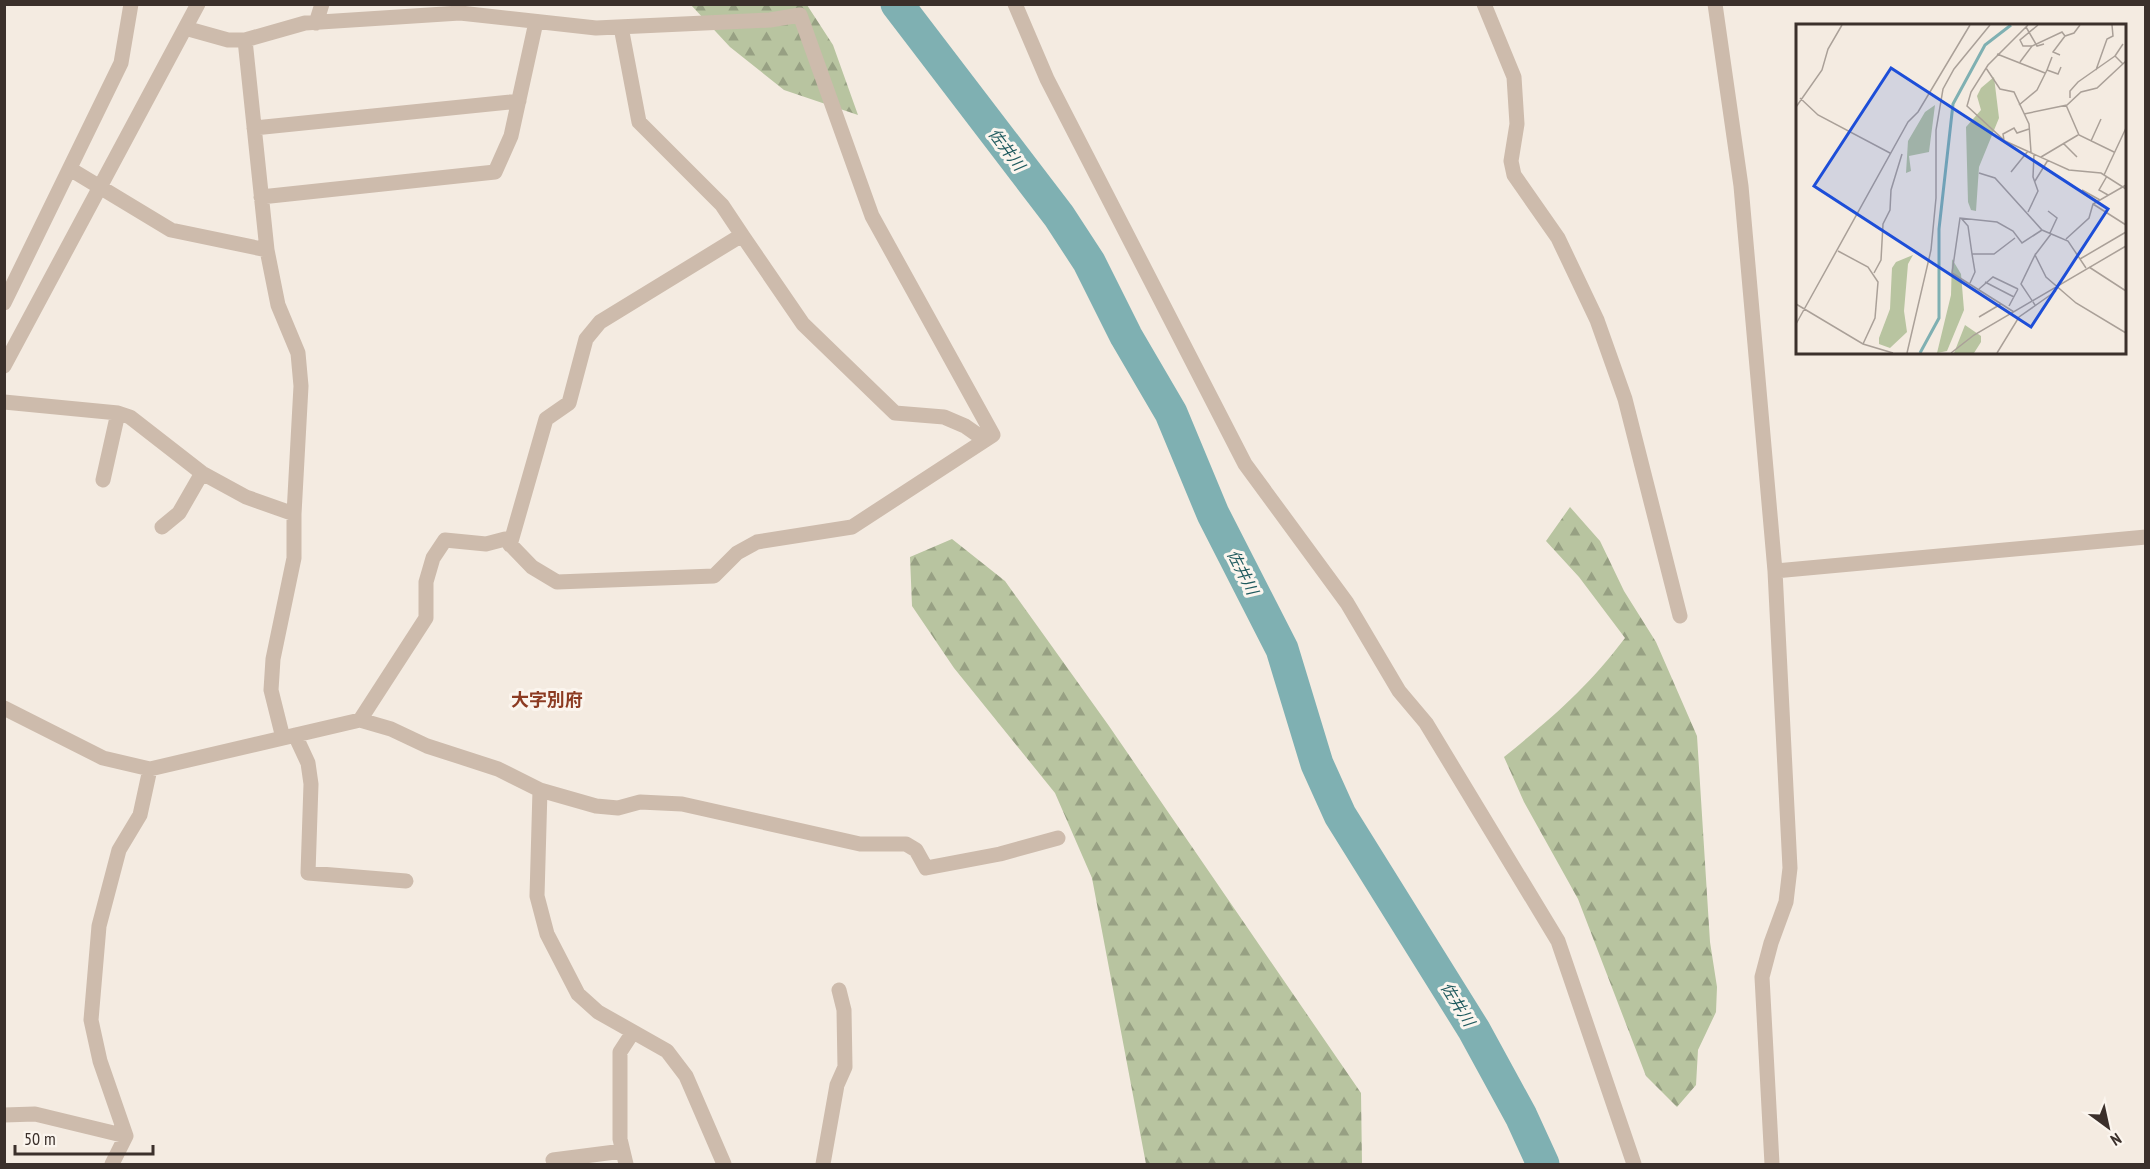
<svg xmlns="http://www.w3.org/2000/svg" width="2150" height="1169" viewBox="0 0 2150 1169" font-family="'PT Sans Narrow','Noto Sans JP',sans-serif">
  <defs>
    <pattern id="forest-firs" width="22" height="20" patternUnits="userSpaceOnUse" patternTransform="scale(1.5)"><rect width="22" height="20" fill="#b8c4a0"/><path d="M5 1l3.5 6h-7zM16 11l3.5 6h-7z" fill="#97a083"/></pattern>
  </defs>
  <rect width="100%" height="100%" fill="#f4ebe1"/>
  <!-- forest -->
  <path fill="url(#forest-firs)" d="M 691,5 L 807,5 L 833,45 L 858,115 L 784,90 L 730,47 Z
    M 1570,507 L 1600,541 L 1624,591 L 1656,642 L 1697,736 L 1710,942 L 1717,987 L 1716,1012 L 1698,1050 L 1696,1085 L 1677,1107 L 1646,1076 L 1578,899 L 1524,802 L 1504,757 C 1552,718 1587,688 1625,638 L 1579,577 L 1546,541 Z
    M 952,539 L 1005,581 L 1109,726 L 1361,1093 L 1362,1164 L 1146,1164 L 1092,878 L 1055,793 L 954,668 L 912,606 L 910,557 Z"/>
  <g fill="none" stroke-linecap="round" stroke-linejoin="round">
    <!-- river -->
    <path stroke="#7fb0b2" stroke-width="33" d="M 897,4 L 1059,216 L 1089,262 L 1126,336 L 1171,413 L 1213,514 L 1282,649 L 1317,764 L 1340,815 L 1474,1030 L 1521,1116 L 1543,1164"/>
    <!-- street -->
    <path stroke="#cdbbac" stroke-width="15" d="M 1015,4 L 1047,79 L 1245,464 L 1347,603 L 1399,691 L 1426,723 L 1558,941 L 1634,1164
      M 1484,4 L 1514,77 L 1517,124 L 1511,161 L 1514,175 L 1558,238 L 1597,320 L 1625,399 L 1680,616
      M 1715,4 L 1741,186 L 1775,571 L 1790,868 L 1786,902 L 1771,943 L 1762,977 L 1772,1164
      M 316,23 L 322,4
      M 185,28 L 228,40 L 245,40 L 305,23 L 460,13 L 596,28 L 770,20 L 800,15 L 872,216 L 993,435 L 852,527 L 757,542 L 737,553 L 714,576 L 557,582 L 532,567 L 505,539 L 486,544 L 445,540 L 433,558 L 426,582 L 426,618 L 360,720
      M 245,40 L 267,250
      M 254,128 L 519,101
      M 261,197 L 495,172 L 511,136 L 536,22
      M 742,235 L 803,324 L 895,413 L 944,417 L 965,426 L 985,440
      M 4,303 L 121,63 L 131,4
      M 4,366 L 198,4
      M 4,402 L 118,413 L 130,417 L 202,473 L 246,497 L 294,514 L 301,386 L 298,353 L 278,305 L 267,250 L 171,230 L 70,169
      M 103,480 L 118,413
      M 162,527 L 179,513 L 202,473
      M 510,545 L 546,419 L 569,403 L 586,339 L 600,322 L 742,235 L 722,205 L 639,122 L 621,27
      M 1775,571 L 2146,537
      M 4,708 L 103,758 L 150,769 L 360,720 L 391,729 L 427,746 L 498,769 L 540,790 L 596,806 L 618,808 L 640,802 L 682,804 L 860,844 L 906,844 L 916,850 L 926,868 L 1000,854 L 1058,838
      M 295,735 L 308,763 L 311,784 L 308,873 L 406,881
      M 283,738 L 271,690 L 273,659 L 294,558 L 294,514
      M 540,790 L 537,896 L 547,934 L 578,994 L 598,1012 L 667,1051 L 686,1076 L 724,1164
      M 4,1115 L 35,1114 L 126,1136
      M 553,1160 L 623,1151
      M 112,1164 L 126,1136 L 100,1061 L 91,1020 L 99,926 L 119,850 L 140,815 L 150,769
      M 626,1164 L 620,1139 L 620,1052 L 633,1032
      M 823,1164 L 837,1085 L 845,1067 L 844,1010 L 839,990"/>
  </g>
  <g text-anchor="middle" stroke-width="6" stroke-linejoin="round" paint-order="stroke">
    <!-- water labels -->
    <g font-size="16" font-style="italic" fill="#1f5a5e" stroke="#fbf5ee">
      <text transform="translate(1007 149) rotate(53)" y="6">佐井川</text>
      <text transform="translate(1243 572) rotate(63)" y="6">佐井川</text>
      <text transform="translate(1458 1004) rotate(58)" y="6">佐井川</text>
    </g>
    <!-- quarter labels -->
    <g font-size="18" font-weight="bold" fill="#8c3b22" stroke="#fbf5ee">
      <text x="547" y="706">大字別府</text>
    </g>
  </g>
  <!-- overview -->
  <g transform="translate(1796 24)">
    <rect width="330" height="330" fill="#f4ebe1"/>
    <path d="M 198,53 L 203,94 L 183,143 L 180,187 L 175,186 L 172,178 L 170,103 L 185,86 L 181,72 L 185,64 ZM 139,81 L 133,128 L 113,132 L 115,147 L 110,149 L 112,117 L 129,88 ZM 117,231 L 112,240 L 108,287 L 111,308 L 94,324 L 83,320 L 83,314 L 94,285 L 96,244 L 100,238 ZM 156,235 L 165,250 L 168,286 L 151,327 L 141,329 L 155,271 ZM 169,301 L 185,312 L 185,318 L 178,329 L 158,329 Z" fill="#b8c4a0"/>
    <path fill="none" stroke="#7fb0b2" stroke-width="3" d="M 124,329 L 143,294 L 143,205 L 157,80 L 189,21 L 215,1"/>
    <path fill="none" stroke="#aaa098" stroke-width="1.5" d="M 232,1 L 192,41 L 175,68 L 171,82 L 209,117 L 273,146 L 305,149 L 330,165M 230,3 L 241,22 L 248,20M 236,22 L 227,22 L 224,16 L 242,1M 201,30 L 249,49M 264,31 L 257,28 L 269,12M 256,33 L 251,46 L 262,50 L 265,43M 224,38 L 236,22 L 266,8 L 269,12 L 278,9 L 284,1M 327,40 L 319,32 L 327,20M 190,44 L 204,65 L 218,68 L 233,100 L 235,128M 300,46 L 311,15 L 317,12 L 316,1M 4,74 L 22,91 L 94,129M 274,74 L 274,67 L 282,58 L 319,32M 223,81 L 241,66 L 251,46M 270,81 L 283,111 L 318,128M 0,83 L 26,46 L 32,25 L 46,1M 228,90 L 271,81 L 285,68 L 301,64 L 330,37M 208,116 L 207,110 L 218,104 L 221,109 L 233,105M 295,117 L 305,95M 267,119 L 281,133M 245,133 L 282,111M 215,148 L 232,127M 183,149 L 199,154 L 246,206 L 272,217 L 290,244M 308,151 L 330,104M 311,152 L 303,166 L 312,171M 239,157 L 252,136M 286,166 L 304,176M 297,180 L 330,201M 252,187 L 261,194 L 254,209M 232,188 L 242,167 L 237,153 L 238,130M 165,194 L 172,202 L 176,230M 270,215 L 293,194 L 297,180 L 330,161M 42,227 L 72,243 L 82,258 L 79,294 L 67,320M 239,231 L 255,210M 284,235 L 330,208M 293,243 L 330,267M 78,249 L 85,236 L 87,200 L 94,186 L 95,166 L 106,130M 189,258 L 218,273M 174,259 L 179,248 L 176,230 L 198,230 L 219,214M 183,265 L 197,253 L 222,265M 0,280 L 67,320 L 97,329M 239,281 L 225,260 L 239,231 L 250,253 L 280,279 L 330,309M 213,282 L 222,265M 218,288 L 156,249 L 164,194 L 201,198 L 217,207 L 226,219 L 246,206M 183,293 L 205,280M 0,300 L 112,98 L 122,88 L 174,1M 111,329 L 135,226 L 140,174 L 140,106 L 147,65 L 158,45 L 194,1M 155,329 L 178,311 L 330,222M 201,329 L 223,293 L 260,267"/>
    <path fill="#1d4ed8" fill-opacity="0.15" stroke="#1d4ed8" stroke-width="3" d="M 95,44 L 312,185 L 235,303 L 18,162 Z"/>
    <rect width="330" height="330" fill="none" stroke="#3b302b" stroke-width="3"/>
  </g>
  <!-- border -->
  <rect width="2150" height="1169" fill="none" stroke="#3b302b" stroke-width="12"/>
  <!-- north arrow -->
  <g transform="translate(2108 1127) rotate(147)" stroke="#fbf5ee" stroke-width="4.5" paint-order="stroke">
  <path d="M0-4.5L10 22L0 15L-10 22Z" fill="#3b302b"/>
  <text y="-9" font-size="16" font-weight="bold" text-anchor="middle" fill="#3b302b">N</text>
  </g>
  <!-- scale -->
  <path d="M15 1145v9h138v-9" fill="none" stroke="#3b302b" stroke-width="3"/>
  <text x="24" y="1145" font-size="18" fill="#3b302b" stroke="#fbf5ee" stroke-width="4.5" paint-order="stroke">50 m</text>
</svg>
